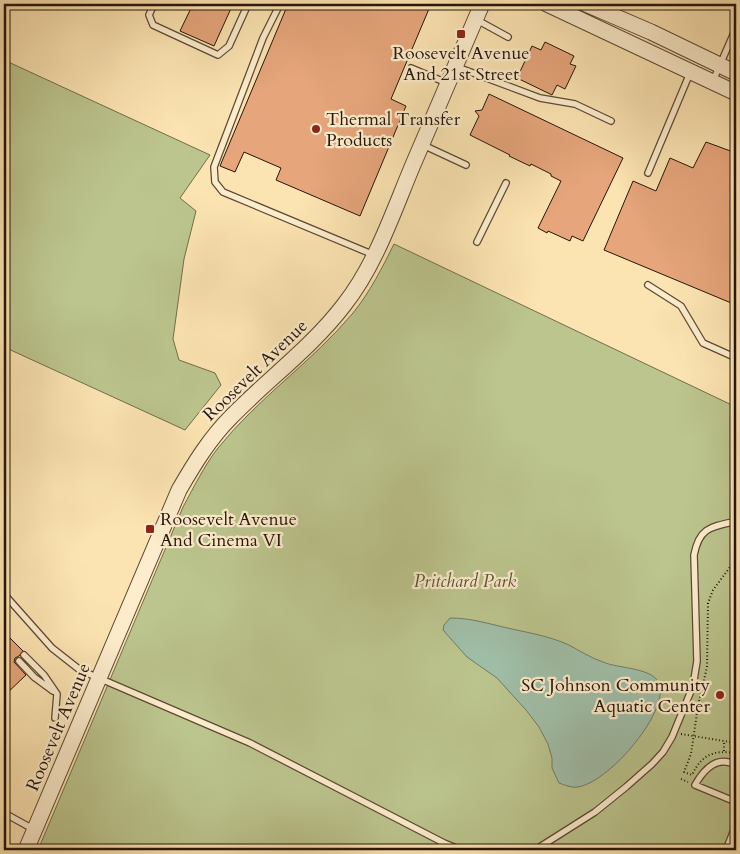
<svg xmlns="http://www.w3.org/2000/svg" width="740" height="854" viewBox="0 0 740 854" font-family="Cardo,serif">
  <rect width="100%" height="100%" fill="#fce4b2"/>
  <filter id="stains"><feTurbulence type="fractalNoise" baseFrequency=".004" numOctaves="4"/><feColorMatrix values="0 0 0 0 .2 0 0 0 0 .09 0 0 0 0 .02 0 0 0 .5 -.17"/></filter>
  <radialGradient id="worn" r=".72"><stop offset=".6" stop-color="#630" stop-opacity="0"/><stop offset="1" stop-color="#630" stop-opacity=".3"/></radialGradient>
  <!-- green -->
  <path fill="#bcc58e" stroke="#716d4c" d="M 4,60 L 210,155 L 180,198 L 196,211 L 184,259 L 173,339 L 179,360 L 215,373 L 221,385 L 185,430 L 4,347 Z
    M 394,244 L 736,407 L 736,850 L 38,850 L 183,507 C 194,487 204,466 218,448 C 258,398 312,362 353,313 C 370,292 382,268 394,244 Z"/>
  <!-- water -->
  <path fill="#a0bfa9" stroke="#6f7b69" d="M 450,618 C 468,618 482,622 499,626 C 523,632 547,635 569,645 C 580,651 591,658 603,662 C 618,669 656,667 660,686 C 666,716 607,784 577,787 C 571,788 565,785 559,783 L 552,768 L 552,758 L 548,744 L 539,727 L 526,710 L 497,678 L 467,657 L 443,630 L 444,625 Z"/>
  <!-- building -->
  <path fill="#e6a57b" stroke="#26150a" d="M 193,4 L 233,4 L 214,46 L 180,31 Z
    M 288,4 L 431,4 L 391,99 L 406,106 L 360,216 L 276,180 L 281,168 L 244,152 L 235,172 L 220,166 Z
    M 545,42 L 574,56 L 570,64 L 576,66 L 565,89 L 557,85 L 552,95 L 517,78 L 532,46 L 541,50 Z
    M 489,94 L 623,158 L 583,241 L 572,236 L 570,241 L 548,231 L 547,233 L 538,228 L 561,181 L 551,176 L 551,174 L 531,164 L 530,166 L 509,156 L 510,155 L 470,135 L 479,116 L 475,111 L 482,110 Z
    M 706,142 L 736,153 L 736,305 L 604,250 L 633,181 L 656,191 L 670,158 L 693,168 Z
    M 4,632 L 23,651 L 19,656 L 15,658 L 14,662 L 26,675 L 4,696 Z"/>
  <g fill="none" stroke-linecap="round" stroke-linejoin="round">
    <defs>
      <path id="service" d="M 154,4 L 149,15 L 153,25 L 218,55 L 229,46 L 248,4
        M 280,4 L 263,38 L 214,167 L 215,182 L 223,192 L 374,255
        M 477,20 L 508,37
        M 457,67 L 540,98 L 575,104 L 611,121
        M 411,68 L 447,83
        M 713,81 L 736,28
        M 423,145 L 466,165
        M 648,173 L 690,73
        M 477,242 L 506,183
        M 648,285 L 681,306 L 703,343 L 732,356 L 736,347
        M 4,594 L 52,648 L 80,670 L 250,743 L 444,843 L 445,850
        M 24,655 L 44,675 L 57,694 L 55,718
        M 19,661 L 34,677 L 53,691
        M 736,765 C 717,755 704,769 695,785 L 736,802
        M 4,813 L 33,829
        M 444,843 L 461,850
        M 658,848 L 664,850
        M 535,850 L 595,812 L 626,787 L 652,764 L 663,752 L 672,737 L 693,686 L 697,661 L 694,555 C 699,529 709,527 733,522
        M 726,850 L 736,825"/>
      <path id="tertiary" d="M 547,4 L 736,93
        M 586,4 L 651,32 L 736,73
        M 26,850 L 179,490 C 194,464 210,438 231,417 C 268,379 312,347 344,305 C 377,263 394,209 415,160 C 437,108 460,56 482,4"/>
    </defs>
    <!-- service casing -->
    <use href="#service" stroke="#5c4934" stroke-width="8"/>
    <!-- tertiary casing -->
    <use href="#tertiary" stroke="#5c4934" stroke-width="17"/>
    <!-- path -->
    <path stroke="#26150a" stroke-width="2" stroke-dasharray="1 2.5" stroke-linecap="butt" d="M 736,559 L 713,590 L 708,603 L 707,667 L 698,706 L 691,754 L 684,772 L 692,775 C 702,754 714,750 736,753
      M 681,734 L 736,743
      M 724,751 L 724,741
      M 681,779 L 688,782"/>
    <!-- service -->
    <use href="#service" stroke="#fdedcd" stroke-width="5.5"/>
    <!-- tertiary -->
    <use href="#tertiary" stroke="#fdedcd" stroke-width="15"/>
  </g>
  <!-- markers -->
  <g fill="#8f2418" stroke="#fdedcd" stroke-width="2">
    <rect x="456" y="29" width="10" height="10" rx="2.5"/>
    <circle cx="316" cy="129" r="5"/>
    <rect x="145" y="524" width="10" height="10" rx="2.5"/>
    <circle cx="720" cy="695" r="5"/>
  </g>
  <g text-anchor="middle" stroke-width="4.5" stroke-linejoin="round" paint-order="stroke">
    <!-- poi labels -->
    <g font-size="18" fill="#26150a" stroke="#fdedcd" text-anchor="start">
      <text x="461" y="59" text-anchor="middle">Roosevelt Avenue<tspan x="461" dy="21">And 21st Street</tspan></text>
      <text x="326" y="125">Thermal Transfer<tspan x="326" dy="21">Products</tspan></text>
      <text x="160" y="525">Roosevelt Avenue<tspan x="160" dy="21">And Cinema VI</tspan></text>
      <text x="710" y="691" text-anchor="end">SC Johnson Community<tspan x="710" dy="21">Aquatic Center</tspan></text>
    </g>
    <!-- street labels -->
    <g font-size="18" fill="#26150a" stroke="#fdedcd">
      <text transform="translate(255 370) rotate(-44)" y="6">Roosevelt Avenue</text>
      <text transform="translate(58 727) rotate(-67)" y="6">Roosevelt Avenue</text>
    </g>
    <!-- park labels -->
    <g font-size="18" font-style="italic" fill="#5a5338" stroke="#fdedcd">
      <text x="465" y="587">Pritchard Park</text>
    </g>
  </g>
  <!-- margin -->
  <rect width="740" height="854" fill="none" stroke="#fce4b2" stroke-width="20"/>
  <rect x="5" y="5" width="730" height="844" fill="none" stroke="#26150a" stroke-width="2.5"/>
  <rect x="10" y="10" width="720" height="834" fill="none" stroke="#26150a"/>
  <rect width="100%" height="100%" filter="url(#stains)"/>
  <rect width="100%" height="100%" fill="url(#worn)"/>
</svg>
